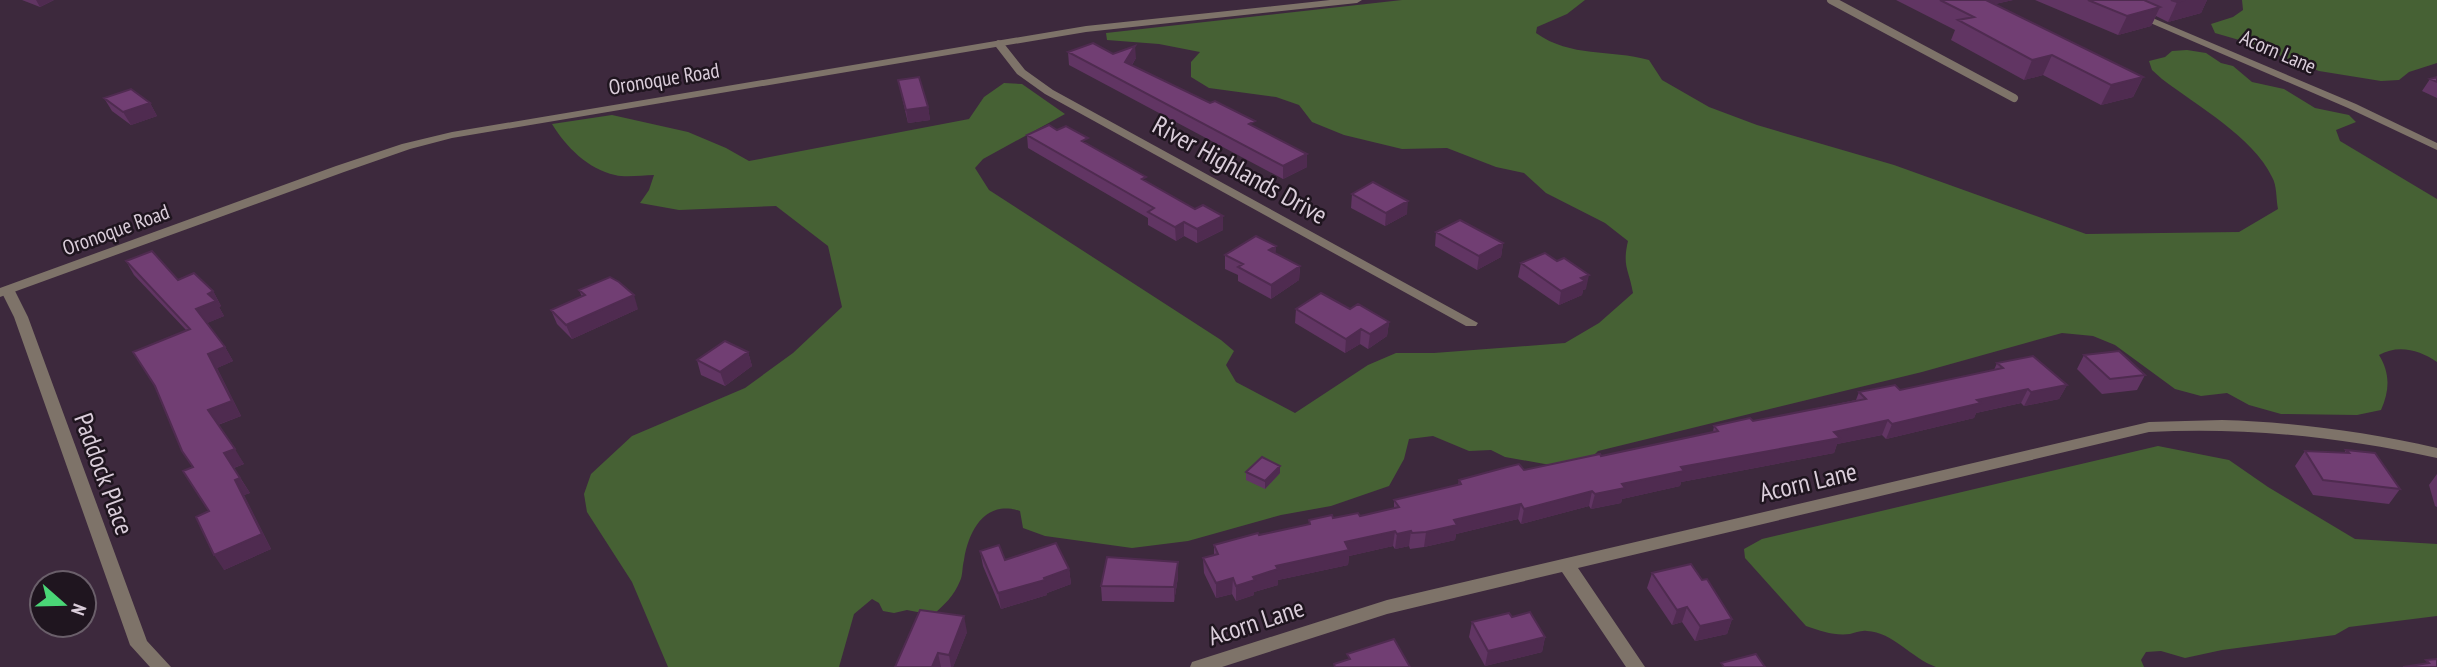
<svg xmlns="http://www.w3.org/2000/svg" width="2437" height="667" viewBox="0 0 2437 667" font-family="'PT Sans Narrow',sans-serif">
  <rect width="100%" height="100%" fill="#3d293d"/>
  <!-- green -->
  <path fill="#466134" d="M 1402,0 L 1585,0 L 1567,14 L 1537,27 L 1536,33 C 1571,58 1610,49 1649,60 L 1662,80 L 1709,107 L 1757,125 L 1894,165 L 2086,234 L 2239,232 L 2278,209 C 2276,199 2277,185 2272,177 C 2253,137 2196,105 2162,79 L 2152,70 L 2149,61 L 2165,57 L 2172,51 L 2187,50 L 2206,53 L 2221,63 L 2233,66 L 2252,82 L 2284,89 L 2315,108 L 2349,115 L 2356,122 L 2336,130 L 2340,141 L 2437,199 L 2437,362 C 2420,350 2398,344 2379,355 C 2390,373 2390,390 2381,410 L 2357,415 L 2281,414 L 2249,405 L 2227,393 L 2201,396 L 2175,389 L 2115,345 L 2093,336 L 2062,333 L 1922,372 L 1598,451 L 1588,461 L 1556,466 L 1505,457 L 1491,450 L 1469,451 L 1433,436 L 1409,439 L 1404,459 L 1389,486 L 1331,506 L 1281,515 L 1188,541 L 1132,548 L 1045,536 L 1023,528 L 1020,511 C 986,500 969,529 964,560 C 962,567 963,575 960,581 C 954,596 944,605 933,615 L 907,610 L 894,613 L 883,611 L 879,603 L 872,599 L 854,614 L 839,667 L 668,667 L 632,582 L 587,512 L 584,494 L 591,474 L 632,436 L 745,388 L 793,353 L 842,307 L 828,246 L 776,206 L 679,210 L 640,203 L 649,190 L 654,175 C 642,175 627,178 615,175 C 588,169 566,147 552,124 L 612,115 L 688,132 L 726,148 L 749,161 L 969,119 L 984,97 L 1004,83 L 1022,84 L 1065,114 L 983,159 L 975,168 L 989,190 L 1221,340 L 1234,351 L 1226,365 L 1236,382 L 1295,413 L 1368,365 L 1396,353 L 1434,353 L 1565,343 L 1599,323 L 1633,293 C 1629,269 1622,267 1628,241 L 1605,223 L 1546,193 L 1524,173 L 1496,167 L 1447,148 L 1402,149 L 1344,135 L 1312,122 L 1299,105 L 1276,97 L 1209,88 L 1191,77 L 1191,62 L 1200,52 L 1159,44 L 1107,40 L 1106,33 Z
    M 2242,0 L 2437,0 L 2437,63 L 2409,72 L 2399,80 L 2381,81 L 2319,71 L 2246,42 L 2215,33 L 2211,24 L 2233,17 L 2243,10 Z
    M 2158,446 L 2229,460 L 2268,487 L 2355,539 L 2437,544 L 2437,616 L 2349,627 L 2335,635 L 2222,650 L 2185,658 L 2161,651 L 2146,652 L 2141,660 L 2144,667 L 1936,667 C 1911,658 1893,632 1867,631 C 1861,630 1855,633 1850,634 C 1835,636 1820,631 1806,626 L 1745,558 L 1744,549 L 1762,539 Z"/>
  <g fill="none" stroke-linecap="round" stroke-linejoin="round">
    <!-- service -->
    <path stroke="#7e7369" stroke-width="8" d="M 1831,0 L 2014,98"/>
    <!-- minor -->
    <path fill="#7e7369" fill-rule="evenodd" d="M 2097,0 L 2110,0 L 2356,104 L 2437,143 L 2437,150 L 2348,108 Z
      M 998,40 L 1002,41 L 1025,70 L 1053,90 L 1478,323 L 1476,326 L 1466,326 L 1045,94 L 1017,74 L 993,43 Z
      M 8,287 L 15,291 L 28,317 L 147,641 L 171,667 L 150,667 L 130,645 L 14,317 L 1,291 Z
      M 2222,420 C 2295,422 2366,432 2437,448 L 2437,458 C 2341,437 2247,427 2149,432 L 1578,568 L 1645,667 L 1626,667 L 1562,572 L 1387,614 L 1222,667 L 1190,667 L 1192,662 L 1387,600 L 2149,422 Z"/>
    <!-- tertiary -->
    <path fill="#7e7369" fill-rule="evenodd" d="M 1330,0 L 1362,0 L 1357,3 L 1086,32 L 452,138 L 410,149 L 344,172 L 0,297 L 0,288 L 336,166 L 402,144 L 452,132 L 1086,26 Z"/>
  </g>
  <!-- wall -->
  <path fill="#613563" d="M 22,0 L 54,0 L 40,7 Z
    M 1896,0 L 2013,0 L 1995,4 L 2143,77 L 2133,97 L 2101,105 L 2043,75 L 2024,80 L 1951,40 L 1955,30 Z
    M 2035,0 L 2207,0 L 2201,13 L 2168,22 L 2156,16 L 2151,26 L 2118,35 Z
    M 1068,52 L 1113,54 L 1136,58 L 1132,65 L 1307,154 L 1307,167 L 1283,179 L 1069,65 Z
    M 2437,77 L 2437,98 L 2422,91 L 2430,79 Z
    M 898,80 L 928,107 L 930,120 L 908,123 Z
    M 104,98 L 150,103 L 157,116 L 131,125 L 112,111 Z
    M 1057,130 L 1088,144 L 1146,182 L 1195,209 L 1223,216 L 1223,230 L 1197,243 L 1184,236 L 1176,241 L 1148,225 L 1148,218 L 1028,148 L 1027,135 Z
    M 1352,194 L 1407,214 L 1385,226 L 1351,208 Z
    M 1436,232 L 1503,243 L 1501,257 L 1477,270 L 1435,246 Z
    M 1276,246 L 1275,253 L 1300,266 L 1299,280 L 1271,299 L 1238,281 L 1238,275 L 1225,269 L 1225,255 Z
    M 126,261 L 213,291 L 221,306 L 219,307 L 224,316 L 207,323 L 225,347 L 233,361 L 217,368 L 241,416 L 218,425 L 244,464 L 234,468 L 250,493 L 244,495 L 271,549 L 224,570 L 209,511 L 193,467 L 186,330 L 134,275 Z
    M 1521,263 L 1586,289 L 1583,290 L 1582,295 L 1559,305 L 1518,277 Z
    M 579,290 L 638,309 L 572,339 L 557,324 L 551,310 L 582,297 Z
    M 1296,309 L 1350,309 L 1389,322 L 1387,336 L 1368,349 L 1360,344 L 1345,353 L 1295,323 Z
    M 748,352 L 752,366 L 725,386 L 701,375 L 697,360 Z
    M 2084,355 L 2145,375 L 2137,390 L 2102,394 L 2077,369 Z
    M 1997,363 L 2067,385 L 2059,399 L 2024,406 L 2021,403 L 1976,413 L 1974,418 L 1886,439 L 1882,435 L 1837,444 L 1834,453 L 1681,482 L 1680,486 L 1622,499 L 1621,503 L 1591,509 L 1589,506 L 1521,524 L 1518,519 L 1456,534 L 1455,540 L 1424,547 L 1410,549 L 1409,546 L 1395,549 L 1393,546 L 1349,556 L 1348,565 L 1278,580 L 1278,585 L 1254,592 L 1254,595 L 1236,601 L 1232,594 L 1216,598 L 1204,573 L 1203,558 L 1214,555 L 1214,545 L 1309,524 L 1309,520 L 1360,516 L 1394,508 L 1394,500 L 1458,485 L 1459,480 L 1524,470 L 1601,456 L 1713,432 L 1714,426 L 1753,421 L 1856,400 L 1859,392 L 1900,390 L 1994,370 Z
    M 2346,450 L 2400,489 L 2389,504 L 2313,495 L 2295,466 L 2305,451 L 2344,453 Z
    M 1280,466 L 1280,473 L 1265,489 L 1246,480 L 1246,472 Z
    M 2437,474 L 2437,507 L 2435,506 L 2429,485 Z
    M 980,551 L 1005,560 L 1069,569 L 1071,584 L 1047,593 L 1047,595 L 1001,609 L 983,566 Z
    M 1178,562 L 1178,577 L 1174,602 L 1102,601 L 1101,586 Z
    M 1652,573 L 1702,580 L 1732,619 L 1727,634 L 1695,641 L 1682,622 L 1672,625 L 1647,588 Z
    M 1512,617 L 1545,637 L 1542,652 L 1485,666 L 1469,637 L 1472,622 Z
    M 967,632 L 953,667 L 895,667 Z"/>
  <!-- shaded-wall -->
  <path fill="#4f2b50" d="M 36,0 L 54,0 L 40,7 Z
    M 1967,0 L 2013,0 L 1963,11 Z
    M 2185,0 L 2207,0 L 2201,13 L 2168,22 L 2177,2 Z
    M 2160,7 L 2151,26 L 2118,35 L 2127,16 Z
    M 1135,46 L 1136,58 L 1126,74 L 1125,62 Z
    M 2052,55 L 2043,75 L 2024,80 L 2032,60 Z
    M 2143,77 L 2133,97 L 2101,105 L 2111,85 Z
    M 150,103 L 157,116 L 131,125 L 123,112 Z
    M 928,107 L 930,120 L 908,123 L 906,110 Z
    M 1307,154 L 1307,167 L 1283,179 L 1283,166 Z
    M 1408,201 L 1407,214 L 1385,226 L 1386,213 Z
    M 1223,216 L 1223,230 L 1197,243 L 1197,229 Z
    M 1184,222 L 1184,236 L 1176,241 L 1175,227 Z
    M 1503,243 L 1501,257 L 1477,270 L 1479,256 Z
    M 1276,246 L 1275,260 L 1269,250 Z
    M 1300,266 L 1299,280 L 1271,299 L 1271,285 Z
    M 1589,275 L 1586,289 L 1583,290 L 1582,295 L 1559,305 L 1561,291 L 1581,278 Z
    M 213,291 L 221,306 L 219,307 L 224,316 L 205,324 L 196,309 L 208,294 Z
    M 634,295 L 638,309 L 572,339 L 566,325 Z
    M 1389,322 L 1387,336 L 1368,349 L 1370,334 Z
    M 1361,329 L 1360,344 L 1345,353 L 1346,339 Z
    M 225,347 L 233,361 L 217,368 L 241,416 L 217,425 L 208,410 L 208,354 Z
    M 748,352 L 752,366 L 725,386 L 720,372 Z
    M 2067,385 L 2059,399 L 2024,406 L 2031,392 Z
    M 2028,389 L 2021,403 L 1976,413 L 1974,418 L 1886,439 L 1892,424 L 1977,400 Z
    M 1888,420 L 1882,435 L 1837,444 L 1834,453 L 1681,482 L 1680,486 L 1622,499 L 1621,503 L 1591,509 L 1595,494 L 1622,484 L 1681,467 Z
    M 235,449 L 244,464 L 233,468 L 224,453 Z
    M 1280,466 L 1280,473 L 1265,489 L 1265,481 Z
    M 240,478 L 250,493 L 244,495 L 271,549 L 224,570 L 214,555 L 235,480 Z
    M 1592,491 L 1589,506 L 1521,524 L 1524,509 Z
    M 1521,504 L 1518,519 L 1456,534 L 1455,540 L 1424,547 L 1426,532 L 1454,520 Z
    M 1395,531 L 1393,546 L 1349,556 L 1348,565 L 1278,580 L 1278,585 L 1254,592 L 1254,595 L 1236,601 L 1236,586 L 1276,566 L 1345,542 Z
    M 1411,531 L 1409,546 L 1395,549 L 1397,534 Z
    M 1178,562 L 1178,577 L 1174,602 L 1174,587 Z
    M 1069,569 L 1071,584 L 1047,593 L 1047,595 L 1001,609 L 998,593 Z
    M 1233,578 L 1232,594 L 1216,598 L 1216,583 Z
    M 1687,607 L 1682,622 L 1672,625 L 1677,610 Z
    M 964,616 L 967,632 L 953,667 L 951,667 L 949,655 Z
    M 1732,619 L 1727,634 L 1695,641 L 1700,626 Z
    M 1545,637 L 1542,652 L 1485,666 L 1488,651 Z
    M 938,653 L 941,667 L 932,667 Z"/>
  <!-- building -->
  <path fill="#713e73" stroke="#4f2b50" stroke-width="2" d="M 1940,0 L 1986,0 L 2143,77 L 2111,85 L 2052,55 L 2032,60 L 1958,20 L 1974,17 Z
    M 2088,0 L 2144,0 L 2160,7 L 2127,16 Z
    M 2171,0 L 2185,0 L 2177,2 Z
    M 1093,43 L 1113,54 L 1135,46 L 1125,62 L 1210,103 L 1215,101 L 1255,121 L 1249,124 L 1307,154 L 1283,166 L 1068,52 Z
    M 919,77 L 928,107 L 906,110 L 898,80 Z
    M 2437,77 L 2437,82 L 2430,79 Z
    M 131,89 L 150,103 L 123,112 L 104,98 Z
    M 1049,125 L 1057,130 L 1066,126 L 1088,138 L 1082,141 L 1146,177 L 1142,179 L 1195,209 L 1203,205 L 1223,216 L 1197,229 L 1184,222 L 1175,227 L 1148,212 L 1154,208 L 1027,135 Z
    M 1373,182 L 1408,201 L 1386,213 L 1352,194 Z
    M 1460,220 L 1503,243 L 1479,256 L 1436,232 Z
    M 1256,236 L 1276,246 L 1269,250 L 1300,266 L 1271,285 L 1238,267 L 1243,264 L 1225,255 Z
    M 152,251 L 178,280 L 194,273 L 213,291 L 208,294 L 216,301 L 196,309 L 225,347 L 208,354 L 232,401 L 208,410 L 235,449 L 224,453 L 240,478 L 235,480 L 262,534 L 214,555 L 196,517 L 209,511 L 183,471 L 193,467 L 182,451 L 155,386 L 133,352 L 190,329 L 126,261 Z
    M 1545,253 L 1557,261 L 1564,258 L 1589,275 L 1581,278 L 1585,281 L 1561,291 L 1521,263 Z
    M 610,277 L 619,282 L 634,295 L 566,325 L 551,310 L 585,295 L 579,290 Z
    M 1321,293 L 1350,309 L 1358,304 L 1389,322 L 1370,334 L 1361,329 L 1346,339 L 1296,309 Z
    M 725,341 L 748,352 L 720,372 L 697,360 Z
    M 2119,351 L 2145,375 L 2110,379 L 2084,355 Z
    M 2033,356 L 2067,385 L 2031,392 L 2028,389 L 1977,400 L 1981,403 L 1892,424 L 1888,420 L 1834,432 L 1840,438 L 1681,467 L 1684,471 L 1622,484 L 1625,488 L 1595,494 L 1592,491 L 1524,509 L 1521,504 L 1454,520 L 1457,525 L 1426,532 L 1412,533 L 1411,531 L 1397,534 L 1395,531 L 1345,542 L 1349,550 L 1276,566 L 1278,569 L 1253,577 L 1255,580 L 1236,586 L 1233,578 L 1216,583 L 1203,558 L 1218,554 L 1214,545 L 1258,533 L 1259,535 L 1310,524 L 1309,520 L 1332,515 L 1333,518 L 1358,513 L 1360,516 L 1399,507 L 1394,500 L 1461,484 L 1459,480 L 1507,467 L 1519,464 L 1524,470 L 1600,454 L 1601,456 L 1718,431 L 1714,426 L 1750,418 L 1753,421 L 1866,399 L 1859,392 L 1895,385 L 1900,390 L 2003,368 L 1997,363 Z
    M 2346,450 L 2375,453 L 2400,489 L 2323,480 L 2305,451 L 2349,453 Z
    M 1262,457 L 1280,466 L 1265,481 L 1246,472 Z
    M 1056,543 L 1069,569 L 1044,578 L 1045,580 L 998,593 L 980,551 L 999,545 L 1005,560 Z
    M 1107,557 L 1178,562 L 1174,587 L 1101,586 Z
    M 1691,564 L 1702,580 L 1707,579 L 1732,619 L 1700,626 L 1687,607 L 1677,610 L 1652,573 Z
    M 920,610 L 964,616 L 949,655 L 938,653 L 932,667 L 895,667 Z
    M 1530,612 L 1545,637 L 1488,651 L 1472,622 L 1509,613 L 1512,617 Z
    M 1394,639 L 1410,667 L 1335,667 L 1334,664 L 1350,659 L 1347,654 Z
    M 1756,654 L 1765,667 L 1724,667 L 1721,663 Z
    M 2437,659 L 2437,667 L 2403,667 L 2429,663 L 2426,660 Z"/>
  <g text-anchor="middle" stroke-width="5" stroke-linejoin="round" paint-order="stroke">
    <!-- far-street labels -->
    <g font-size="21" fill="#dacdda" stroke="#1f151f">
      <text transform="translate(2278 52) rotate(23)" y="7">Acorn Lane</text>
      <text transform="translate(664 79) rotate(-9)" y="7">Oronoque Road</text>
      <text transform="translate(116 230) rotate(-20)" y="7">Oronoque Road</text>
    </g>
    <!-- street labels -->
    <g font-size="26" fill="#dacdda" stroke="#1f151f">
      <text transform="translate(1240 170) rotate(29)" y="9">River Highlands Drive</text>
      <text transform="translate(104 474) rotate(70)" y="9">Paddock Place</text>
      <text transform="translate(1808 482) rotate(-13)" y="9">Acorn Lane</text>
      <text transform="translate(1256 622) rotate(-18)" y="9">Acorn Lane</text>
    </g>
  </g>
  <!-- north arrow -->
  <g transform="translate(63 604) rotate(110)"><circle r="33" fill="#1f151f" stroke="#6a5f6a" stroke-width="2"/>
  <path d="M0-5L12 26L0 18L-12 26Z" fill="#4ad677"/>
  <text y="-10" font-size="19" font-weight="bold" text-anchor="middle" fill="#dacdda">N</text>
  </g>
</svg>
